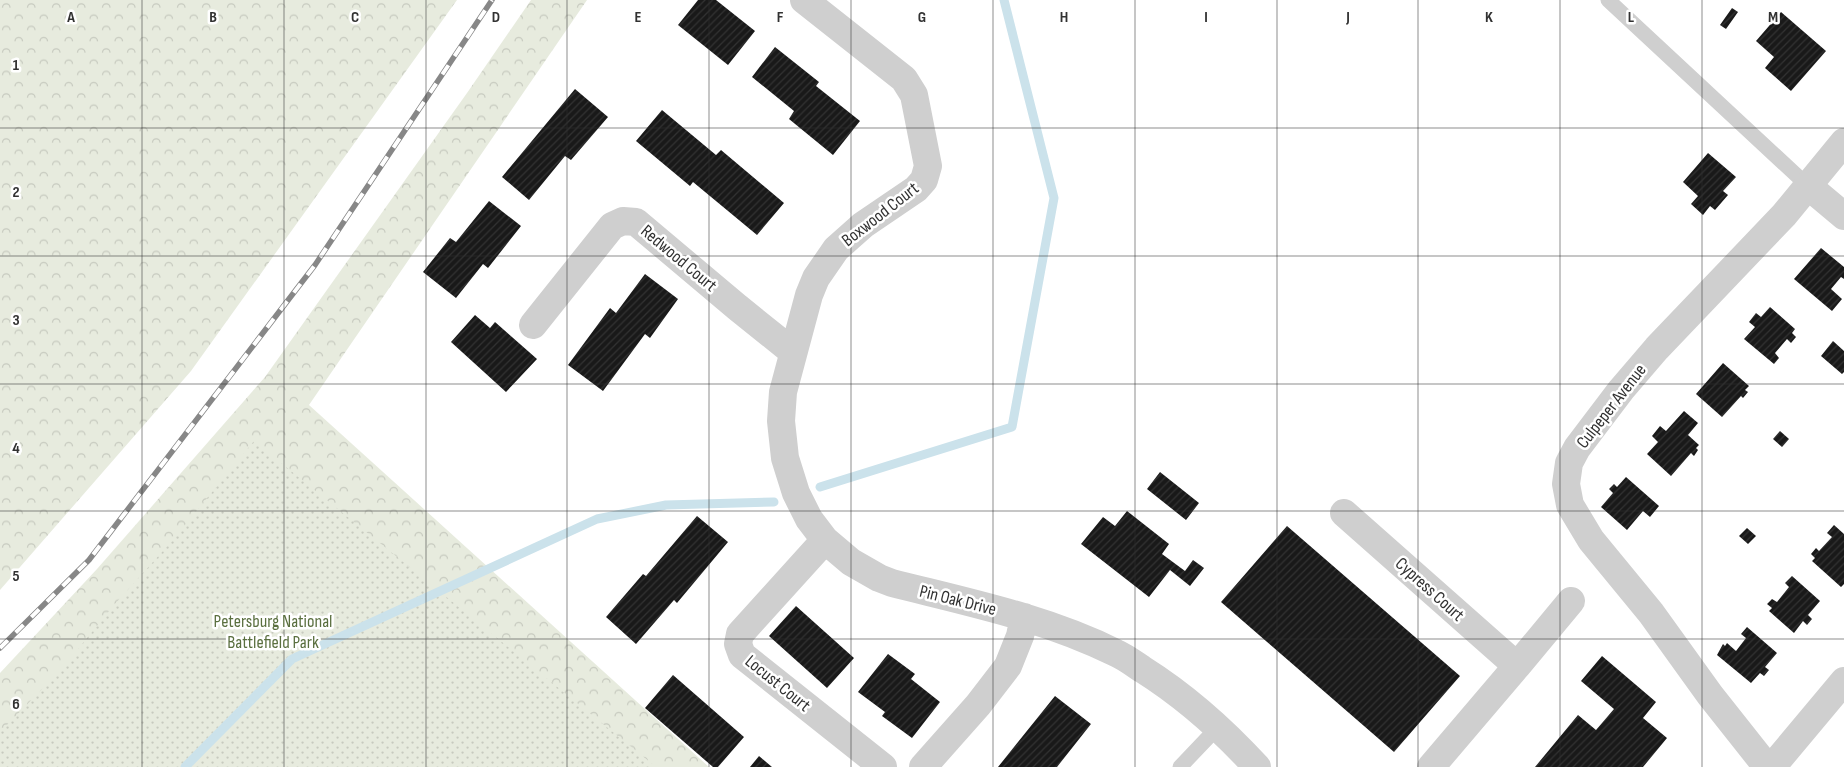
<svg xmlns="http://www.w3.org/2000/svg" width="1844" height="767" viewBox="0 0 1844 767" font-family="'Sofia Sans Condensed',sans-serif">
  <defs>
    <pattern id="forest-crowns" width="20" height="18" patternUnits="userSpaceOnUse" patternTransform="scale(1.25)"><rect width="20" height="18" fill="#e7ebde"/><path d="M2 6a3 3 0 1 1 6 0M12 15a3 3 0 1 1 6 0" fill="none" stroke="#c7cabf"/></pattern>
    <pattern id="park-dots" width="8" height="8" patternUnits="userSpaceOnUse" patternTransform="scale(1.25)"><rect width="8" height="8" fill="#e7ebde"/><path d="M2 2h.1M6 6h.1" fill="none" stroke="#c7cabf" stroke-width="1.8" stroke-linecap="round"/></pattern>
    <pattern id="building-hatch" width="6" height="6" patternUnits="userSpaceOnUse" patternTransform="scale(1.25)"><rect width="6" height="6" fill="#191919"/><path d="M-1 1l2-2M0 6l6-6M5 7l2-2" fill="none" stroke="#323232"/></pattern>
  </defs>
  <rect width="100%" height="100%" fill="#fff"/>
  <!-- forest -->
  <path fill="url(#forest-crowns)" d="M 0,0 L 457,0 L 191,371 L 0,590 Z
    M 531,0 L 587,0 L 309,405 L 709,767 L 0,767 L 0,673 L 97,569 L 265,377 L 467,93 Z"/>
  <!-- park -->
  <path fill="url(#park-dots)" d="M 254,441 L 656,767 L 0,767 L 0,732 L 60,671 L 114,605 L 171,542 Z"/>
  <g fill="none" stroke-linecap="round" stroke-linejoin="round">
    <!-- stream -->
    <path stroke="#cbe2eb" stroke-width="9" d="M 820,487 L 1012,427 L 1054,198 L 1004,0
      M 185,767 L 292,659 L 597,519 L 666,505 L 774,502"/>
  </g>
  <!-- building -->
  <path fill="url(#building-hatch)" d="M 698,0 L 716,0 L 755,31 L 728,65 L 678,25 Z
    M 1732,8 L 1738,12 L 1726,29 L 1720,25 Z
    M 1781,12 L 1826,51 L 1791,91 L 1765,68 L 1774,57 L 1756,41 Z
    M 775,47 L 819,82 L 816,86 L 860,121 L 833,155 L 789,119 L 794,111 L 752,77 Z
    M 575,89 L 608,117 L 571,160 L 565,156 L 529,200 L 502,177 Z
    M 662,110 L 716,155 L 721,150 L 784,203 L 757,235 L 693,182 L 690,186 L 636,141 Z
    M 1708,153 L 1736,177 L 1723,191 L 1728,195 L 1715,210 L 1710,206 L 1703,215 L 1691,204 L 1698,196 L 1683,182 Z
    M 489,201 L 521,226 L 488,268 L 483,264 L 456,298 L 423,272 L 450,238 L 456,242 Z
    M 1821,248 L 1844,267 L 1844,279 L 1841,277 L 1831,289 L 1842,299 L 1832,311 L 1794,279 Z
    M 645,274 L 678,299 L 650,338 L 645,334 L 603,391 L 568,365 L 610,308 L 616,313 Z
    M 1770,307 L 1795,329 L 1792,333 L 1796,337 L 1791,343 L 1787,339 L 1775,353 L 1779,358 L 1774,364 L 1744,339 L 1755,327 L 1749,322 L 1756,313 L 1761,317 Z
    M 475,315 L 490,328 L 495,322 L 537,359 L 506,392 L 451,342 Z
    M 1833,341 L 1844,351 L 1844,372 L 1842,374 L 1821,356 Z
    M 1723,363 L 1749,386 L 1745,390 L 1748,392 L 1743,398 L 1741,396 L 1722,417 L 1696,394 Z
    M 1684,411 L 1698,423 L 1688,435 L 1699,445 L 1696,448 L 1698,450 L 1694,456 L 1691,453 L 1671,476 L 1647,454 L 1658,442 L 1652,436 L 1660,426 L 1666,431 Z
    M 1780,431 L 1789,439 L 1782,447 L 1773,439 Z
    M 1160,472 L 1199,503 L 1186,520 L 1147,489 Z
    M 1626,477 L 1659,506 L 1650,517 L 1643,511 L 1627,530 L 1601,507 L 1613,493 L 1609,489 L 1614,484 L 1617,487 Z
    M 1127,511 L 1169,544 L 1162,554 L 1185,571 L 1193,560 L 1204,568 L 1190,586 L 1170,570 L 1149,597 L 1081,544 L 1103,517 L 1115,526 Z
    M 697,516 L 728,542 L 677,603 L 674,600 L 636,644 L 606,617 L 643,574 L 646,576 Z
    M 1834,525 L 1844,534 L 1844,584 L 1841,587 L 1812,561 L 1815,558 L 1811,554 L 1816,548 L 1819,551 L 1832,537 L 1827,533 Z
    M 1287,526 L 1460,676 L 1394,752 L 1221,602 Z
    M 1747,528 L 1756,536 L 1748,544 L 1739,536 Z
    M 1792,576 L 1820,601 L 1808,615 L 1812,619 L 1807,625 L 1803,621 L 1794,633 L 1769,611 L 1772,608 L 1767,604 L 1772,599 L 1777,602 L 1789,587 L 1785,583 Z
    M 796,606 L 854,658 L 827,688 L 769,636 Z
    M 1747,627 L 1777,653 L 1765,667 L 1769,670 L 1764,676 L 1760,673 L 1751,683 L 1717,655 L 1723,644 L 1725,646 L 1727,643 L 1736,651 L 1746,638 L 1741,634 Z
    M 888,654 L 915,674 L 911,679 L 940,702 L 912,738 L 882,716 L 885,712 L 858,692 Z
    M 1602,656 L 1656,702 L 1643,718 L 1667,738 L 1643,767 L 1535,767 L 1578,715 L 1596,730 L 1614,709 L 1581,681 Z
    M 673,675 L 744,737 L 718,767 L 713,767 L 645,708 Z
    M 1055,696 L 1091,724 L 1057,767 L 998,767 Z
    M 759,756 L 772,767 L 750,767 Z"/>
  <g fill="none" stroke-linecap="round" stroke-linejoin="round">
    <!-- service -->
    <path stroke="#cfcfcf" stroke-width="15" d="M 1608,0 L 1807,185
      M 1180,767 L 1218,727"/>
    <!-- minor -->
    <path stroke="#cfcfcf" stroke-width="28" d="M 804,0 L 904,79 L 914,95 L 928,166 L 924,180 L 916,189 L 863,225 L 836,249 L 816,278 L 809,295 L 783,392 L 781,421 L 785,458 L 796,493 L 809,519 L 825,540 L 851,562 L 879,578 L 892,583 C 967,602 1046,618 1116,653 C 1125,657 1133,663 1142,669 C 1185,696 1223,730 1257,767
      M 1807,185 L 1844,216
      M 533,325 L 612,226 L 623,221 L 636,222 L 737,307 L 793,352
      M 1344,513 L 1517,666 L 1431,767
      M 825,540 L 740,634 L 738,644 L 742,655 L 883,767
      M 1517,666 L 1571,601
      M 923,767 L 978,705 L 1008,666 L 1020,636 L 1024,617
      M 1767,767 L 1710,695 L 1651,613 L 1591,540 L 1570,505 L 1566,484 L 1569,463 L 1577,448 L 1621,390 L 1657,348 L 1784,215 L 1844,142
      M 1772,767 L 1844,681"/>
    <defs>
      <path id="rail" d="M 0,648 L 89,560 L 315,265 L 492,0"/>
    </defs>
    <!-- rail casing -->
    <use href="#rail" stroke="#878787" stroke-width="5.5"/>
    <!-- rail -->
    <use href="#rail" stroke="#fff" stroke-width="4" stroke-dasharray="11" stroke-linecap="butt"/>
  </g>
  <!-- grid -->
  <path fill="none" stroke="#323232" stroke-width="1" stroke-opacity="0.55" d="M 142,0 L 142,767M 284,0 L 284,767M 426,0 L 426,767M 567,0 L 567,767M 709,0 L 709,767M 851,0 L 851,767M 993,0 L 993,767M 1135,0 L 1135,767M 1277,0 L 1277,767M 1418,0 L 1418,767M 1560,0 L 1560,767M 1702,0 L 1702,767M 0,128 L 1844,128M 0,256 L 1844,256M 0,384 L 1844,384M 0,511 L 1844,511M 0,639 L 1844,639"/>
  <g text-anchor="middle" stroke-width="5" stroke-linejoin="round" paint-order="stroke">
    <!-- street labels -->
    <g font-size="18" fill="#323232" stroke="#fff">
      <text transform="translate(880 214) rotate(-38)" y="6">Boxwood Court</text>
      <text transform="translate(679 258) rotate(40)" y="6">Redwood Court</text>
      <text transform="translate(1611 406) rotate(-52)" y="6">Culpeper Avenue</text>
      <text transform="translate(1430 589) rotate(42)" y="6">Cypress Court</text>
      <text transform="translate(958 600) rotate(14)" y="6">Pin Oak Drive</text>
      <text transform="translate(778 683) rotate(39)" y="6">Locust Court</text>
    </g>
    <!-- park labels -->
    <g font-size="18" fill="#5a6f3f" stroke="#fff">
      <text x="273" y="627">Petersburg National<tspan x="273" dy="21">Battlefield Park</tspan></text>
    </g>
  </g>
  <g font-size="16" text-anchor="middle" font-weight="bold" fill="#323232" stroke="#fff" stroke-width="5" stroke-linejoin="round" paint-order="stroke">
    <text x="71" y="22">A</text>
    <text x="213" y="22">B</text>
    <text x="355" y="22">C</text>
    <text x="496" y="22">D</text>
    <text x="638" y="22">E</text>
    <text x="780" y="22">F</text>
    <text x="922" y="22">G</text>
    <text x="1064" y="22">H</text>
    <text x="1206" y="22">I</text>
    <text x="1348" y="22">J</text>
    <text x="1489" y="22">K</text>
    <text x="1631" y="22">L</text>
    <text x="1773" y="22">M</text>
    <text x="16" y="70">1</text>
    <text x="16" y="197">2</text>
    <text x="16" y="325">3</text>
    <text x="16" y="453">4</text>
    <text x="16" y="581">5</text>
    <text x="16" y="709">6</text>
  </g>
</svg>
